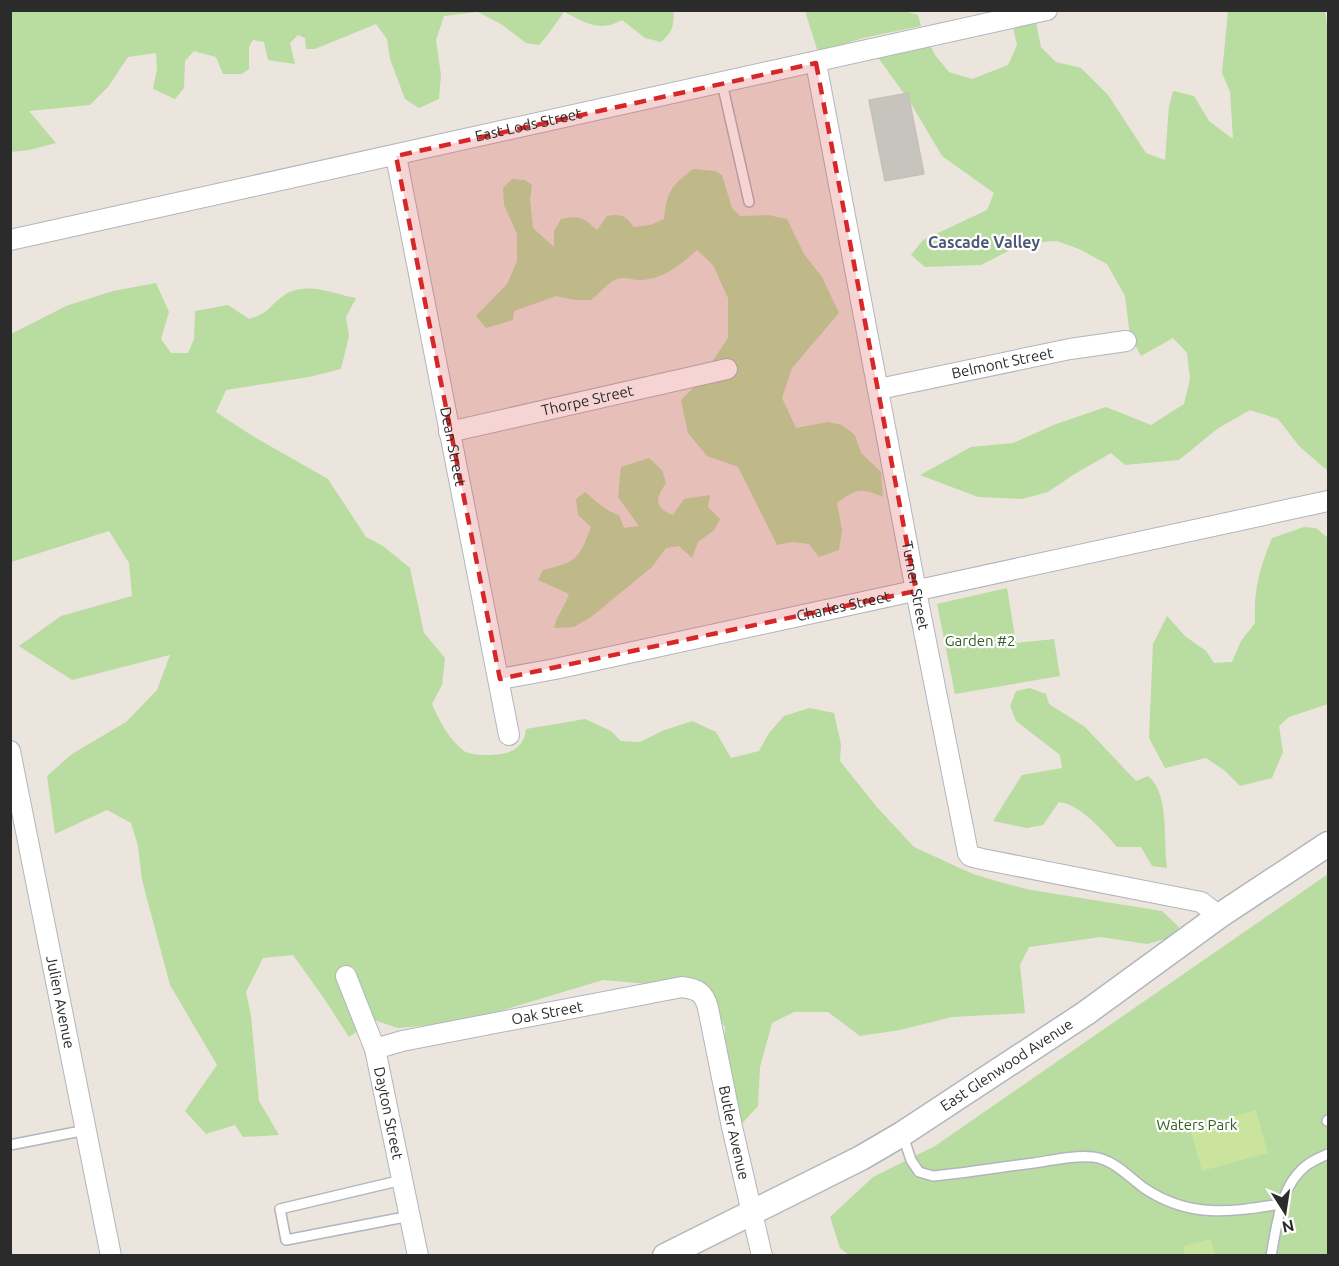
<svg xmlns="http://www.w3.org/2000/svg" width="1339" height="1266" viewBox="0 0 1339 1266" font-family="Ubuntu,sans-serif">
  <rect width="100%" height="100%" fill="#ebe5de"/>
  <!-- green -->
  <path fill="#b9dca0" d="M 11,10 L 673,10 C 675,24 672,33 661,42 L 645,38 L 622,20 C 599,33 585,22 564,12 L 547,36 L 539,45 L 526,43 L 501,24 L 478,12 L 444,16 L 436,40 L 441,75 L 439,99 L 419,108 L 405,99 L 390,59 L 387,39 L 376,24 L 315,49 L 306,49 L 305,38 L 298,35 L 290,43 L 295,64 L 268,60 L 264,42 L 253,40 L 249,47 L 249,69 L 242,74 L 223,74 L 216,57 L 194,51 L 185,61 L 184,88 L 175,99 L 153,89 L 157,69 L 156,53 L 128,57 L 108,87 L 90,105 L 29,111 L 56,143 L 29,150 L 11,152 Z
    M 805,11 L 904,11 L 918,15 L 921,26 L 863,38 L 818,52 Z
    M 1228,11 L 1325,11 L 1328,33 L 1328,471 L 1300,447 L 1278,419 L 1250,410 L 1217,429 L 1179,460 L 1125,465 L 1111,453 L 1073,475 L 1048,492 L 1022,499 L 978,497 L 920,475 L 971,447 L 1013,443 L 1056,424 L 1106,407 L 1151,425 L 1184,404 L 1190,379 L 1187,353 L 1173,338 L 1141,356 L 1130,336 L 1125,296 L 1107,264 L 1079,249 L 1057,241 L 1024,243 L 981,265 L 925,267 L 911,255 L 923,240 L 987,210 L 994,193 L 942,156 L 910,102 L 872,49 L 926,37 L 935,55 L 949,72 L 972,79 L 1008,65 L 1017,45 L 1011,18 L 1034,13 L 1041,47 L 1056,62 L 1081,68 L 1108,95 L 1146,153 L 1165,160 L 1169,106 L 1173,91 L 1194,96 L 1209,121 L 1233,139 L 1230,92 L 1222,73 Z
    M 693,169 L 715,171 L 722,175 L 732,208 L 740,216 L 768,215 L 787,219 L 804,254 L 822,277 L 839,313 L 792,368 L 782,398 L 796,428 L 828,422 L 842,425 L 855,435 L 861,453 L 881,472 L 883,497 C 860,487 856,489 837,503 L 842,530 L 839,550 L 819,557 L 809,544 L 792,542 L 777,545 L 738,467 L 707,456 L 688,433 L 681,400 L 698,383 L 728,338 L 728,298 L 713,265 L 697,250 C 680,265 664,279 640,280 C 631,280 625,276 617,279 C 608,282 599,294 591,300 L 575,300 L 556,296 L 514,311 L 513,320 L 486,328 L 476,316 L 507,284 L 517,261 L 517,234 L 504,205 L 503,188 L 512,179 L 525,180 L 532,185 L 530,199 L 533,228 L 554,247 L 554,231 L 561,219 C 579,215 583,217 597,230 L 607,216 C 621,213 626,216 634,227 L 650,225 L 664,219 C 667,191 671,186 693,169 Z
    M 156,283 L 169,312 L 161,339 L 171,353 L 188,353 L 194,339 L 195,311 L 228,305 L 249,319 C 271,312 267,308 283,296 C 304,280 333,294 356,298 L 346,317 L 349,336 L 341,369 L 309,377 L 226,390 L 216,412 L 251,435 L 328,479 L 366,537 L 383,546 L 410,568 L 424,633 L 445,658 L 442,685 L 432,704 C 440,722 448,738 464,751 C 473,757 507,756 515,749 C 522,744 525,738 526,729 L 585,719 L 611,731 L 621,741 L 640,742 L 662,731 L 692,721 L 716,732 L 731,758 L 759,751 L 769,733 L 784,716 L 809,708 L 834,713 L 841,744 L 840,761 L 876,806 L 914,847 L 973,874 L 996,881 L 1031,890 L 1162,911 L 1179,927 L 1173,937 L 1147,944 L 1101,937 L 1029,947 L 1020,965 L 1025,1013 L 952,1017 L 900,1030 L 860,1036 L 828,1012 L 794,1012 L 772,1023 L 760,1067 L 758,1106 L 738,1128 L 724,1058 L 725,1027 L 706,998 L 682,987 L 603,980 L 463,1022 L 398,1028 L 374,1020 L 349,1037 L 323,997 L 293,955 L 263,958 L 246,992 L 251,1016 L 259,1101 L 279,1135 L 243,1137 L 235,1125 L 206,1134 L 185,1111 L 217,1065 L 170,985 L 142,880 L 138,846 L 131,823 L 107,810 L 55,834 L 47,776 L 72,754 L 126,722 L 157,690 L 170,655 L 72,680 L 19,646 L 61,616 L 132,596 L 129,563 L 109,531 L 11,562 L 11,334 L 66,306 L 113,291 Z
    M 649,458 L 662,470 L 666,483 C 655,499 654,508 673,515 L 684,499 L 710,495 L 708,507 L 720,519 L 714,530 L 698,542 L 692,558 L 679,546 L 666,548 L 652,567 L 591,617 L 574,627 L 554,628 C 557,614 565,607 569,594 L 538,580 L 543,570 C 578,561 578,560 591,527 L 578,515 L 576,499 L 585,492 C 596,501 605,511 619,515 L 624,528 L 639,526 L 618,497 L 621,467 Z
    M 1304,527 L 1316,528 L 1328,538 L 1328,704 L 1289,717 L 1279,726 L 1283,752 L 1272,778 L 1240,786 L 1224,770 L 1206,758 L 1165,768 L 1149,738 L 1153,644 L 1167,616 L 1185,636 L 1206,651 L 1214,663 L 1232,662 L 1241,641 L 1255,623 C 1254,587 1259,571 1272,538 Z
    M 1007,588 L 1016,643 L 1054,639 L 1060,676 L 955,694 L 937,604 Z
    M 1030,688 L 1046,694 L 1049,704 L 1085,727 L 1136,781 L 1148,776 C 1170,793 1163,843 1167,868 L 1152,866 L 1141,847 L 1117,847 C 1103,831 1080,804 1059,802 L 1043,825 L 1027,828 L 993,821 L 1022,775 L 1062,768 L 1060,755 L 1016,721 L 1010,706 L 1016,691 Z
    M 1328,874 L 1328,1255 L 849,1255 L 840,1248 L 830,1217 L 873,1177 L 935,1146 Z"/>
  <!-- pitch -->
  <path fill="#cae39d" d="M 1256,1110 L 1268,1153 L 1202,1171 L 1190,1128 Z
    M 1211,1239 L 1215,1255 L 1185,1255 L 1183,1246 Z"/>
  <!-- building -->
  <path fill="#c7c3bd" stroke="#c6c0b8" stroke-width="1.5" d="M 908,93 L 924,174 L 885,181 L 869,100 Z"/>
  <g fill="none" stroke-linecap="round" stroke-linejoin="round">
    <defs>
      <path id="service" d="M 722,83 L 749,202
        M 1327,1121 L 1328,1120
        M 903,1136 L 911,1160 L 919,1172 L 933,1176 C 967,1173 1000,1167 1034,1163 C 1053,1160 1074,1155 1093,1157 C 1113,1159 1129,1177 1144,1188 C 1190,1219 1231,1212 1281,1204
        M 10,1145 L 86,1130
        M 402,1180 L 280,1209 L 286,1240 L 410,1216
        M 1271,1256 C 1277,1225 1280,1185 1307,1165 C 1314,1160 1321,1157 1328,1154"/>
      <g id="minor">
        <path id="s1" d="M 816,63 L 916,591 L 968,853 L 970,856 L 982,859 L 1201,902 L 1219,916"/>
        <path id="s2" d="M 396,156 L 509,735"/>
        <path id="s3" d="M 10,240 L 1047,10"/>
        <path id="s4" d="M 879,389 L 1070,349 L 1126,341"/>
        <path id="s5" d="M 449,432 L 727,369"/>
        <path id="s6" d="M 500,679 L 555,669 L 1328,501"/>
        <path id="s7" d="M 10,751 L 111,1256"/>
        <path id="s8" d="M 346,976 L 375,1049 L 418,1256"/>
        <path id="s9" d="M 375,1049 L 402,1041 L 682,987 C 697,989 704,992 708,1008 L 732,1127 L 762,1256"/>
      </g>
      <g id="tertiary">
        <path id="s10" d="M 665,1256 L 861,1158 L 902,1134 L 1086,1013 L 1219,916 L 1328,844"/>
      </g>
    </defs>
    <!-- service casing -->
    <use href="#service" stroke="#b2b5bd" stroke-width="12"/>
    <!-- minor casing -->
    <use href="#minor" stroke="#b2b5bd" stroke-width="22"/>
    <!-- tertiary casing -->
    <use href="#tertiary" stroke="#b2b5bd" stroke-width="27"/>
    <!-- service -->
    <use href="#service" stroke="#fff" stroke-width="9"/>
    <!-- minor -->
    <use href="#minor" stroke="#fff" stroke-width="20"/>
    <!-- tertiary -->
    <use href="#tertiary" stroke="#fff" stroke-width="24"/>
  </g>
  <!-- marked area -->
  <path fill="#d62828" fill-opacity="0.2" stroke="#d62828" stroke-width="4.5" stroke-dasharray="12 8" stroke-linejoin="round" d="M 816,63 L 916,591 L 500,679 L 396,156 Z"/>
  <g text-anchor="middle" stroke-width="4.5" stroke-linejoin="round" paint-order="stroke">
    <!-- street labels -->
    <g font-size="15" fill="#2b2b2b" stroke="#fff">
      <text dy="5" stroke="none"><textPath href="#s3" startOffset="531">East Lods Street</textPath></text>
      <text dy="5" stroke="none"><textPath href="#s4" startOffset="126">Belmont Street</textPath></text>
      <text dy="5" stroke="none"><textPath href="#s5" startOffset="142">Thorpe Street</textPath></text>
      <text dy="5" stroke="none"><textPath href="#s2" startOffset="296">Dean Street</textPath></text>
      <text dy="5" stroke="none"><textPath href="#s1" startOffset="532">Turner Street</textPath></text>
      <text dy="5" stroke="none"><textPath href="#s6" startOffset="351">Charles Street</textPath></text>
      <text dy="5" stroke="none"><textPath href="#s7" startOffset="256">Julien Avenue</textPath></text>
      <text dy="5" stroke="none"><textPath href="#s9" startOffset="176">Oak Street</textPath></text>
      <text dy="5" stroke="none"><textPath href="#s10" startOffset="392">East Glenwood Avenue</textPath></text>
      <text dy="5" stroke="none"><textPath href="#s8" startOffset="144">Dayton Street</textPath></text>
      <text dy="5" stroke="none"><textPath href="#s9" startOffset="477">Butler Avenue</textPath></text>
    </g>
    <!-- park labels -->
    <g font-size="15" fill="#336121" stroke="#fff">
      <text x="980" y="646">Garden #2</text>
      <text x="1197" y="1130">Waters Park</text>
    </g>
    <!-- neighbourhood labels -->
    <g font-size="16" font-weight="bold" fill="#4f5977" stroke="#fff">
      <text x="984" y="248">Cascade Valley</text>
    </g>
  </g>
  <!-- border -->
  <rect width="1339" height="1266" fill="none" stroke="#2b2b2b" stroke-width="24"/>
  <!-- north arrow -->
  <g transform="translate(1285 1212) rotate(168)" stroke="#ffffff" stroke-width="4.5" paint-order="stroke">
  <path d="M0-4.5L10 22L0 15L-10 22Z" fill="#2b2b2b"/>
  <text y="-9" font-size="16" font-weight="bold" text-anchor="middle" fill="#2b2b2b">N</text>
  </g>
</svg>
